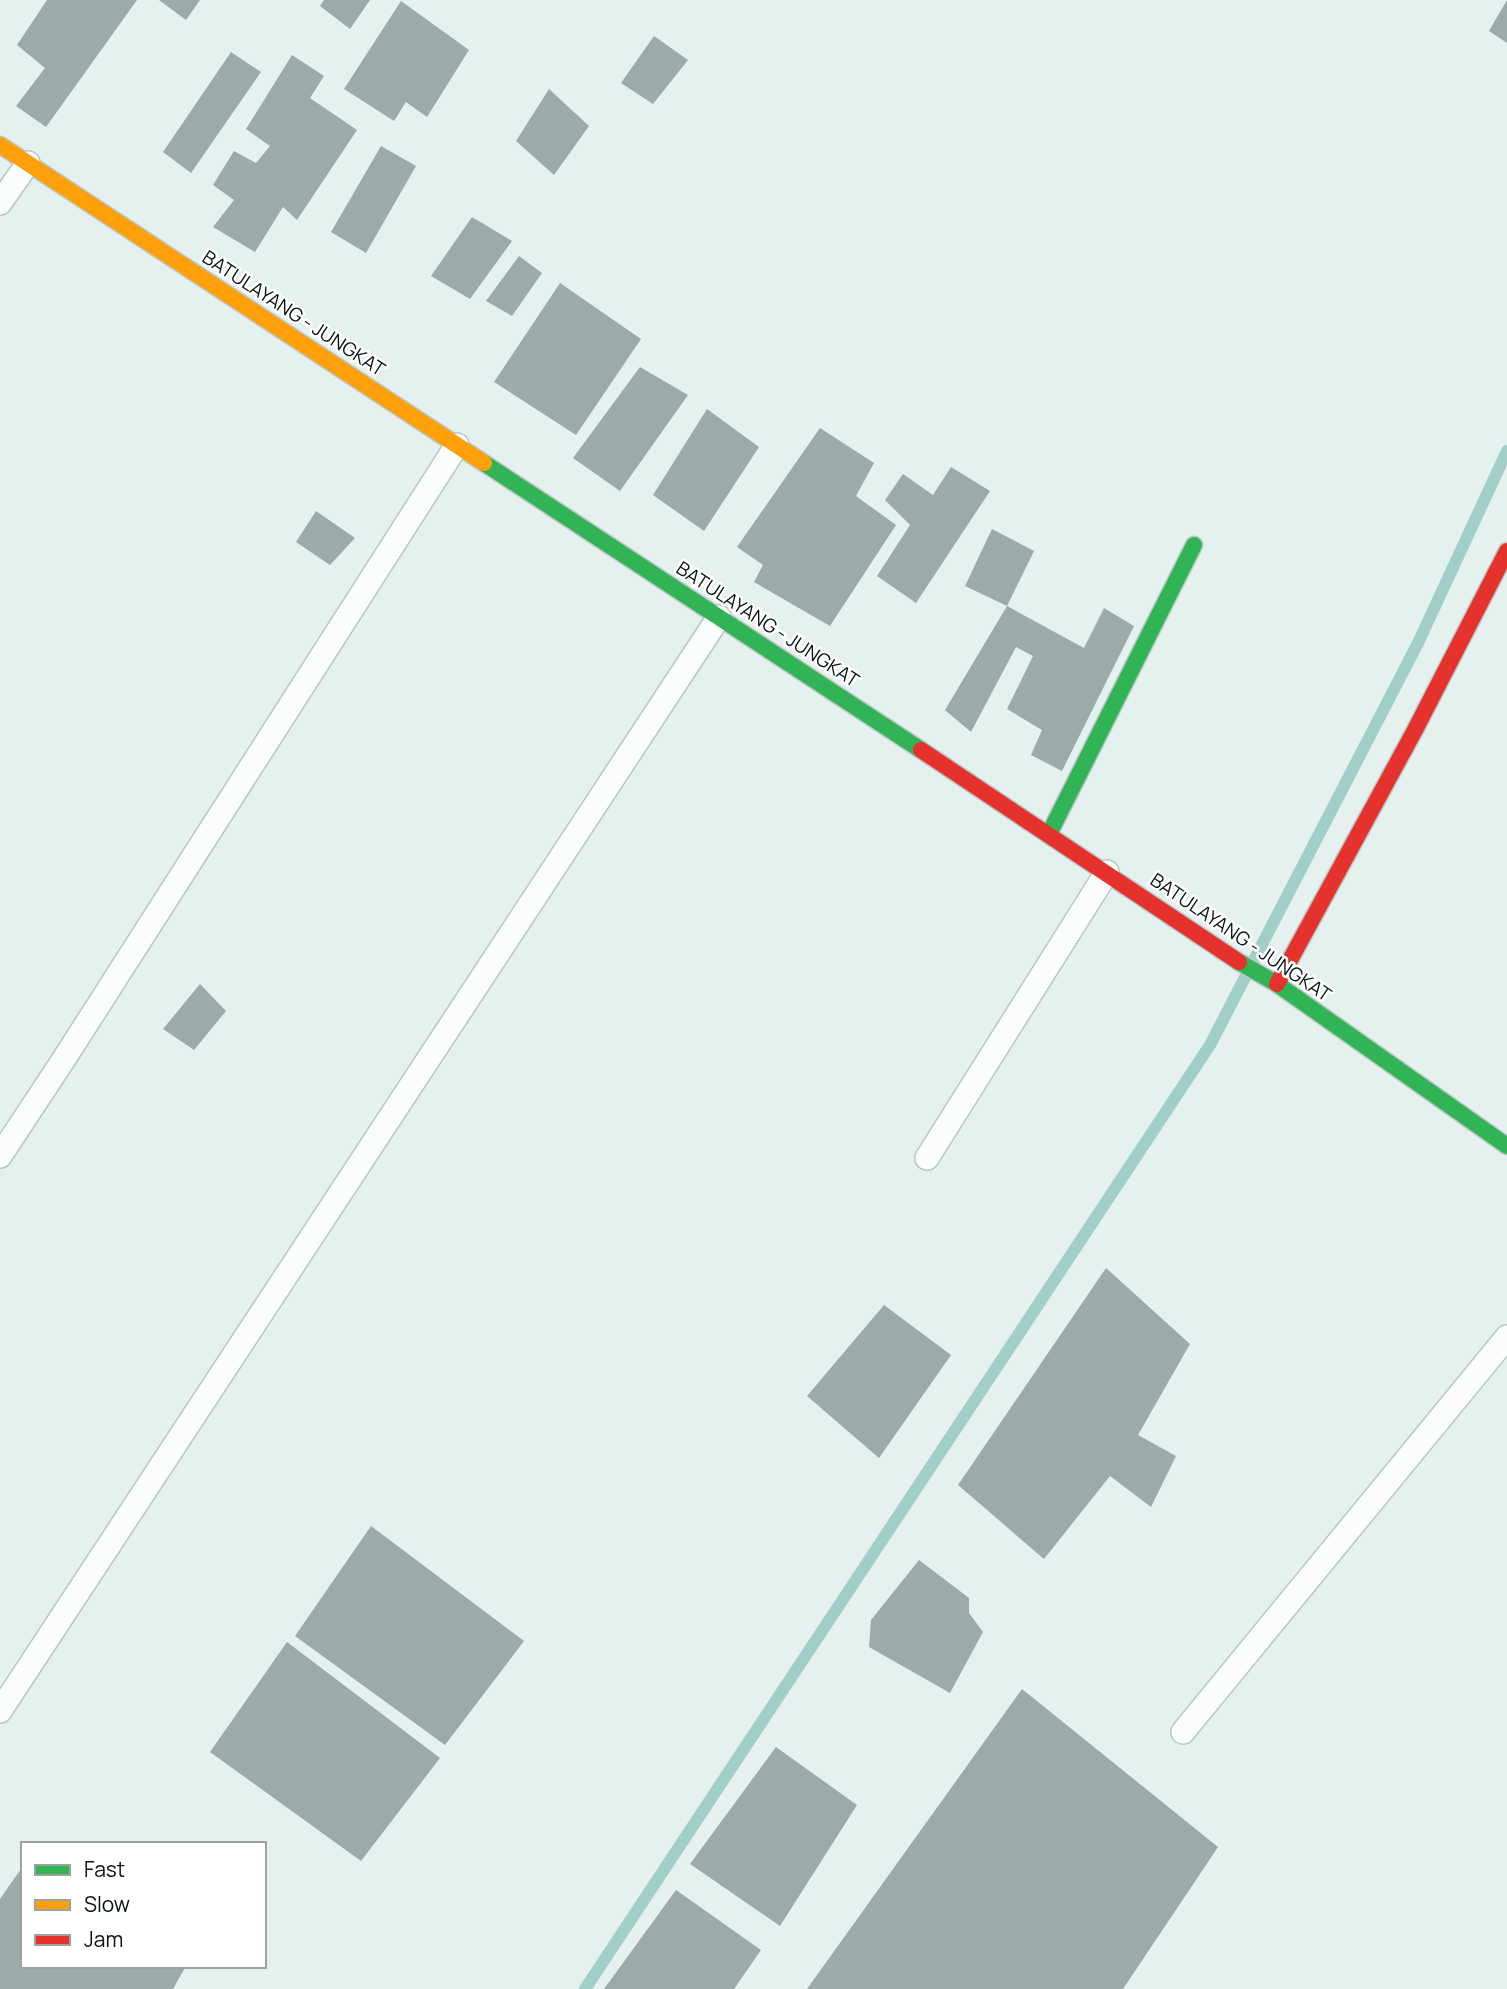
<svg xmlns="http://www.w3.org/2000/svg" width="1507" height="1989" viewBox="0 0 1507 1989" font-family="Manrope,sans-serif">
  <rect width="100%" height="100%" fill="#e4f1ef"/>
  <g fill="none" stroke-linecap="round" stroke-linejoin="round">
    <!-- stream -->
    <path stroke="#a2cec8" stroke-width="12" d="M 585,1989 L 1210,1045 L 1418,643 L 1507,451"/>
  </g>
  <!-- building -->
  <path fill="#9aaba9" d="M 47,0 L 137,0 L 46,127 L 16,106 L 45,68 L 17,45 Z
    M 159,0 L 200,0 L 186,20 Z
    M 324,0 L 370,0 L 350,29 L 320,6 Z
    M 1507,0 L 1507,43 L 1489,31 Z
    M 401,1 L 469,50 L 427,117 L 406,102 L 394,121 L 344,89 Z
    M 654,36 L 688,60 L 653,104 L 621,83 Z
    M 231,52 L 261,72 L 191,173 L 163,152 Z
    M 292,55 L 324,76 L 310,98 L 357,130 L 297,220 L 283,207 L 255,252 L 213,227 L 234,200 L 213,185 L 234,151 L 256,163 L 270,146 L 246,129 Z
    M 549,89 L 589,126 L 554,175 L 516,141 Z
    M 381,146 L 416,166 L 366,253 L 331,232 Z
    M 472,217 L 512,241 L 470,299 L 431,276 Z
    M 519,256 L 542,273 L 512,316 L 486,301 Z
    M 560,283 L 641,339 L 576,435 L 494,382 Z
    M 640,367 L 688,395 L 620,491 L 573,458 Z
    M 707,409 L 759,447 L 704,531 L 653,495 Z
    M 820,428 L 874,463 L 856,496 L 896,525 L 830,626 L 754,582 L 763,565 L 737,547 Z
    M 951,467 L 990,491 L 916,603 L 877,576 L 910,525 L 885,500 L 903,474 L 933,495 Z
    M 316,511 L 355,538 L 330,565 L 296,542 Z
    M 992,529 L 1034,551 L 1007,606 L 965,586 Z
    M 1007,606 L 1084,648 L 1104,608 L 1134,626 L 1062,771 L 1031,755 L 1042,730 L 1007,709 L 1033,656 L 1016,647 L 971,732 L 945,710 Z
    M 200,984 L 226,1011 L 194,1050 L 163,1029 Z
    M 1106,1268 L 1190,1344 L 1138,1435 L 1176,1456 L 1151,1507 L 1110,1476 L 1044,1559 L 958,1485 Z
    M 884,1305 L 951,1355 L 879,1458 L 807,1396 Z
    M 371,1526 L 524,1641 L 445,1745 L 295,1636 Z
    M 919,1560 L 969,1598 L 969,1613 L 983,1632 L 950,1693 L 869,1647 L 871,1620 Z
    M 287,1642 L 440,1758 L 361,1861 L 210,1752 Z
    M 1022,1689 L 1218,1847 L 1123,1989 L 807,1989 Z
    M 776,1747 L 857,1805 L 780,1926 L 690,1864 Z
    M 23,1866 L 23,1966 L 186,1966 L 173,1989 L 0,1989 L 0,1899 Z
    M 676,1890 L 761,1950 L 734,1989 L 604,1989 Z"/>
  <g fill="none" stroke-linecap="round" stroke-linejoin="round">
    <defs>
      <path id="lane" d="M 0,203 L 28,163
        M 0,1156 L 64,1059 L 457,445
        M 927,1158 L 1107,872
        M 0,1711 L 719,617
        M 1183,1732 L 1507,1337"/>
      <path id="fast" d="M 484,463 L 921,750
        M 1049,834 L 1194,545
        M 1239,962 L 1277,984 L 1507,1146"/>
      <path id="slow" d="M 0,145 L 484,463"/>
      <path id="jam" d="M 921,750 L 1239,962
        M 1277,984 L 1415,730 L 1507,551"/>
    </defs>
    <!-- lane casing -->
    <use href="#lane" stroke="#bbc6c4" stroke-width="26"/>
    <!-- fast casing -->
    <use href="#fast" stroke="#bbc6c4" stroke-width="19"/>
    <!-- slow casing -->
    <use href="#slow" stroke="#bbc6c4" stroke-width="19"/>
    <!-- jam casing -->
    <use href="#jam" stroke="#bbc6c4" stroke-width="19"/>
    <!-- lane -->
    <use href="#lane" stroke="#fbfdfd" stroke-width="23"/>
    <!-- fast -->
    <use href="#fast" stroke="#30b455" stroke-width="16"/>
    <!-- slow -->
    <use href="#slow" stroke="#ff9f0a" stroke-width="16"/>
    <!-- jam -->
    <use href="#jam" stroke="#e5322d" stroke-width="16"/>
  </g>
  <g text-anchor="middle" stroke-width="5" stroke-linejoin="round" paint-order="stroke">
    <!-- street labels -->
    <g font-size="19" fill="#0b1312" stroke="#fff">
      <text transform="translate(294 313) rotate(33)" y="7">BATULAYANG - JUNGKAT</text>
      <text transform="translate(768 624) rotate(33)" y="7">BATULAYANG - JUNGKAT</text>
      <text transform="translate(1241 937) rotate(34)" y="7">BATULAYANG - JUNGKAT</text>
    </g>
  </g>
  <!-- legend -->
  <rect x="21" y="1842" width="245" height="126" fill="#ffffff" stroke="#9da1a0" stroke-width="2"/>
  <rect x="35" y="1865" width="35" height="10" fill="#30b455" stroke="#9da1a0" stroke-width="2"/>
  <text x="84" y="1877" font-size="21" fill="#0b1312">Fast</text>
  <rect x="35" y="1900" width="35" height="10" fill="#ff9f0a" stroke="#9da1a0" stroke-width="2"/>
  <text x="84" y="1912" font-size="21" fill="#0b1312">Slow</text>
  <rect x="35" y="1935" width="35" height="10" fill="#e5322d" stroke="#9da1a0" stroke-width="2"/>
  <text x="84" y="1947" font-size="21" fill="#0b1312">Jam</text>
</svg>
